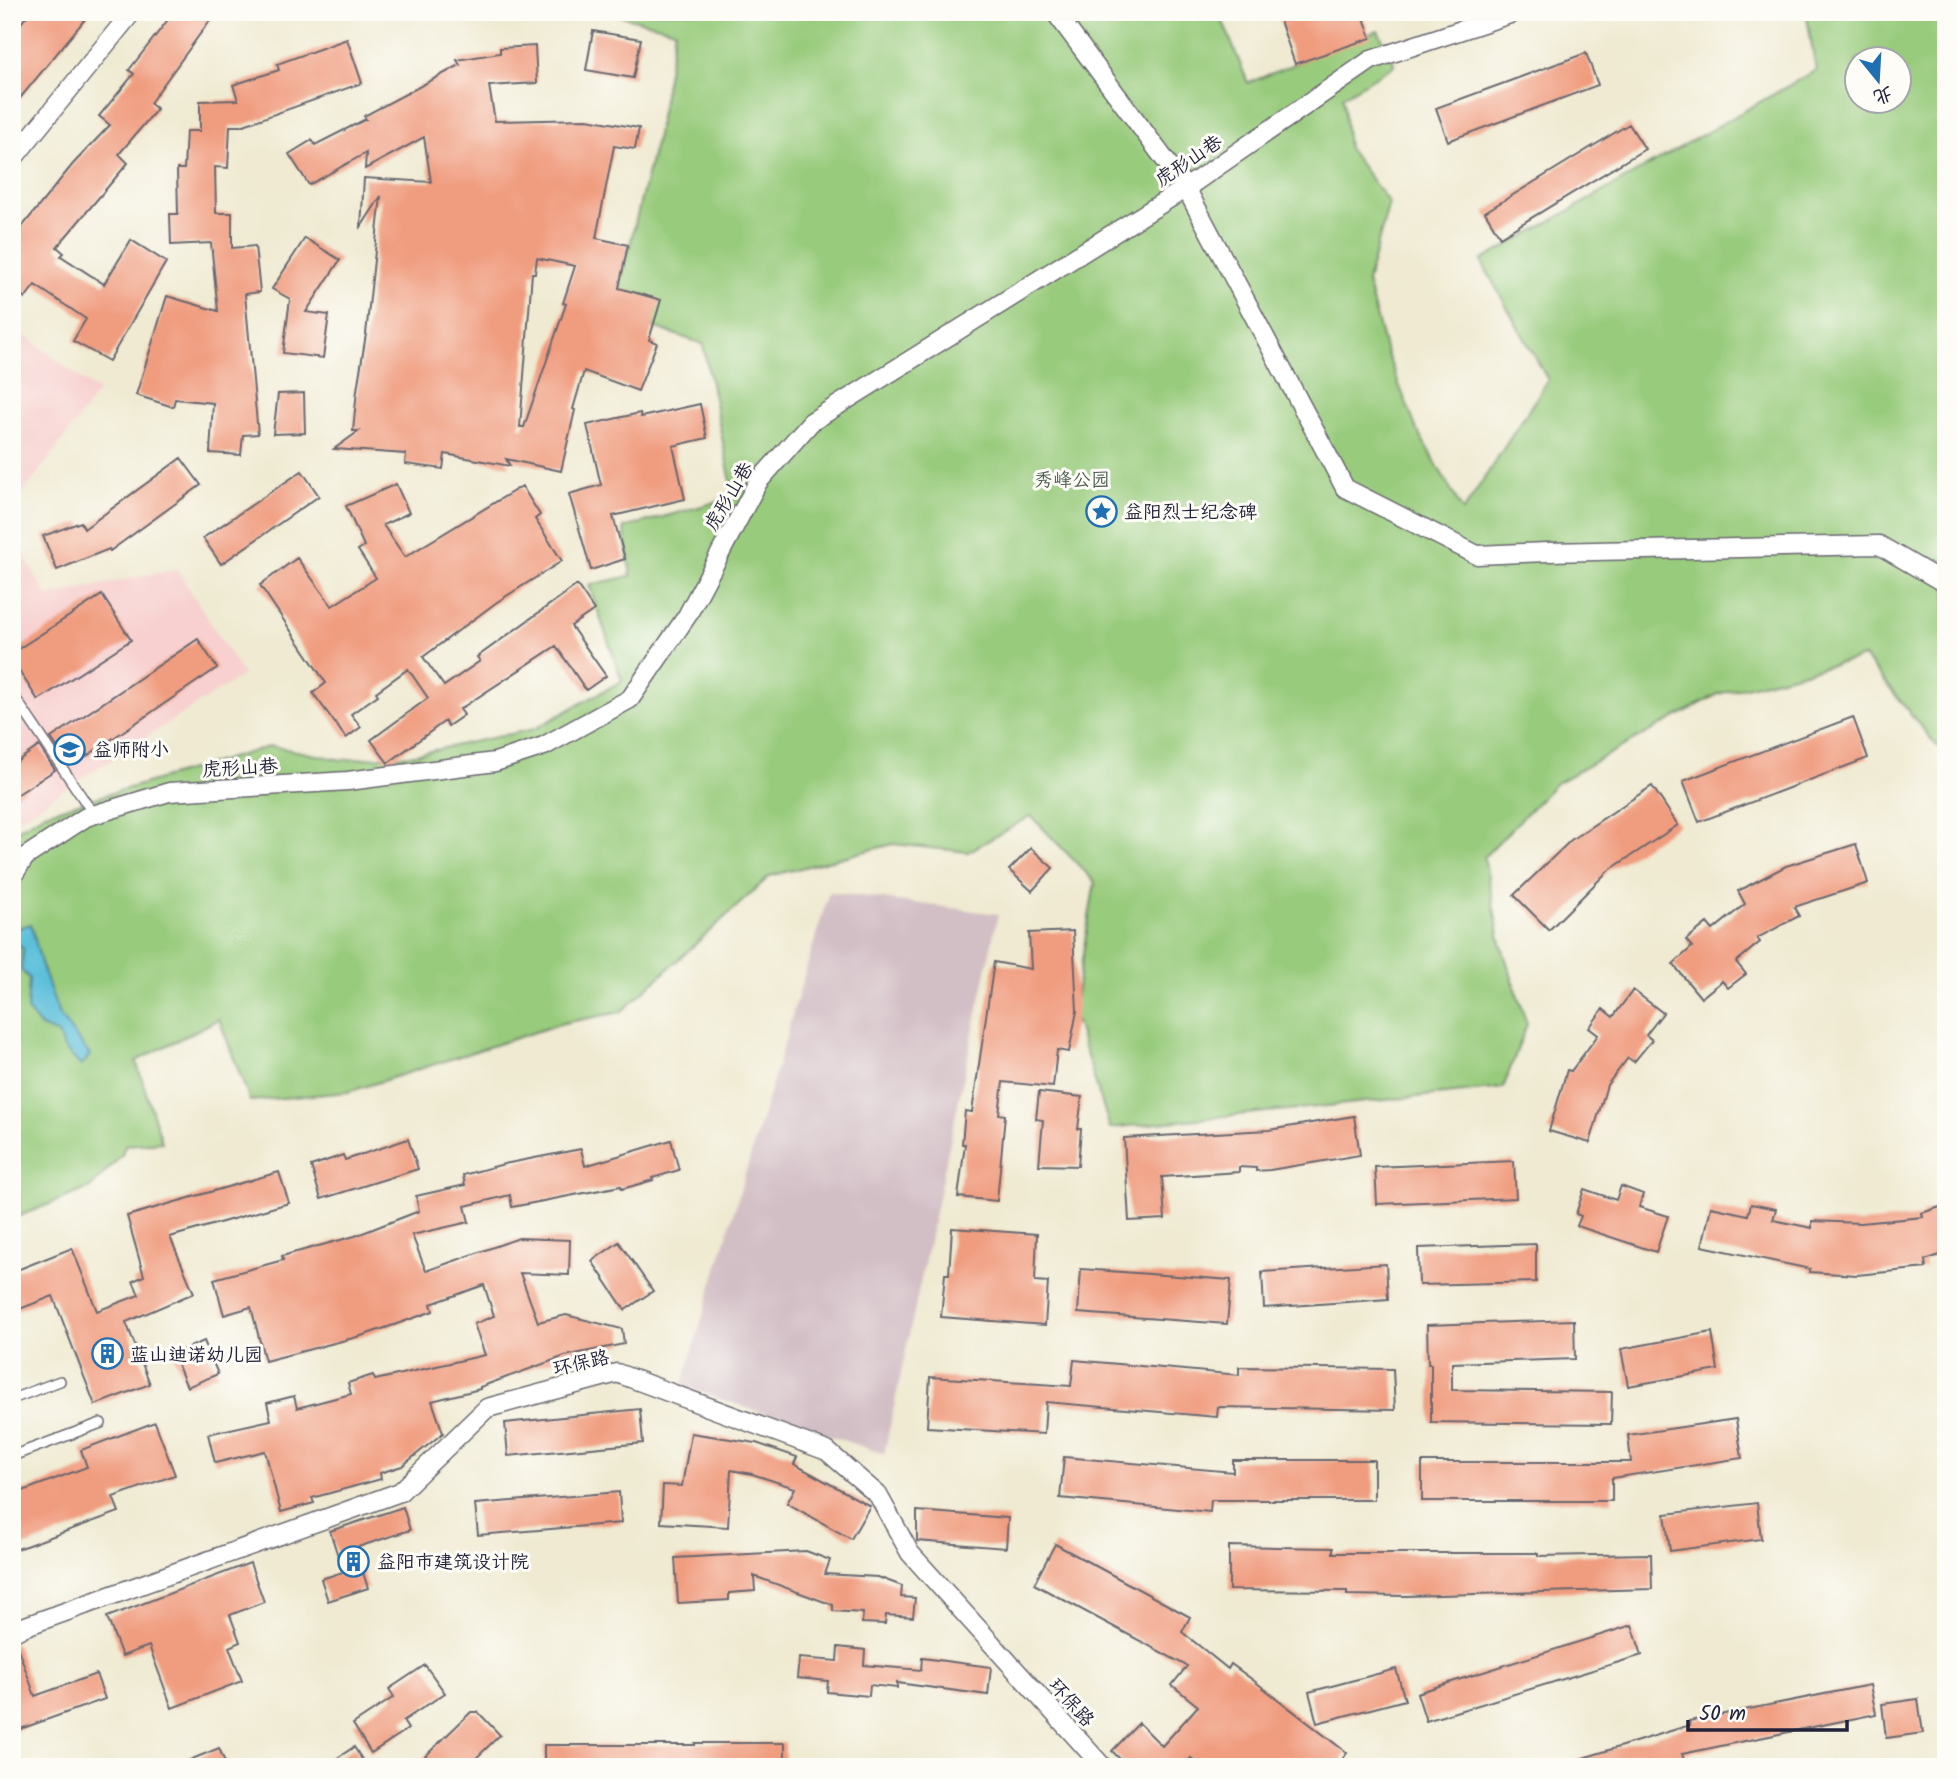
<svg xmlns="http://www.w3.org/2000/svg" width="1958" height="1779" viewBox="0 0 1958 1779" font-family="Kalam,'LXGW WenKai TC',sans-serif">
  <rect width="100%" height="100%" fill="#fdfcf7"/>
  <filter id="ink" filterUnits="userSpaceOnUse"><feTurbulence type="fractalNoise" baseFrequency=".0143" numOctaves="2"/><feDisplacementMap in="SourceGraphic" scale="14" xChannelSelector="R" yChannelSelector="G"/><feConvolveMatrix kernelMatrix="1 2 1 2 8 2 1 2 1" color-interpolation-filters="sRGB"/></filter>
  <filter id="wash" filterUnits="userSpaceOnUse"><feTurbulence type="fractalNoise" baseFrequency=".00686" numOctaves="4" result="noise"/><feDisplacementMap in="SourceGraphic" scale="28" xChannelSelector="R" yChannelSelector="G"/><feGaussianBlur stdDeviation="1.57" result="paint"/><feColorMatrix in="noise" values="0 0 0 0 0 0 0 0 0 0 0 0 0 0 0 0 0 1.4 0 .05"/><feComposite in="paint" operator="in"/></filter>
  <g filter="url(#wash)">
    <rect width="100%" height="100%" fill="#efead1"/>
    <!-- built -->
    <path fill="#f7d0cf" d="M 12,325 L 98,392 L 12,508 Z
      M 12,533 L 47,596 L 177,569 L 243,675 L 12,823 Z"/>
    <!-- industrial -->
    <path fill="#d2bec5" d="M 829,892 L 998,914 L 884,1454 L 682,1386 Z"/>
    <!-- green -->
    <path fill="#98cb7c" stroke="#5d765c" stroke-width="2" fill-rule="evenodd" d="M 606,12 L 1219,12 L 1248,83 L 1378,30 L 1395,65 L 1343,96 L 1348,148 L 1389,203 L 1367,282 L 1385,349 L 1417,430 L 1463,511 L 1548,380 L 1481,261 L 1816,70 L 1806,12 L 1946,12 L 1946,757 L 1864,657 L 1718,694 L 1556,783 L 1484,857 L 1501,944 L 1527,1024 L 1503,1088 L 1110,1128 L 1073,1013 L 1095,882 L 1031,816 L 968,852 L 893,844 L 770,876 L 621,1012 L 563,1023 L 348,1092 L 250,1101 L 219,1019 L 136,1061 L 162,1142 L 125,1145 L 122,1155 L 90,1188 L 12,1219 L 12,833 L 45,813 L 271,746 L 342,760 L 411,755 L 534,729 L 622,681 L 589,585 L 631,576 L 624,528 L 734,497 L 703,344 L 613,313 L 657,135 L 675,30 ZM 1856,60 L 1898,60 L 1898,102 L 1856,102 Z"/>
    <!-- water -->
    <path fill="#5cbfda" stroke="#3f708a" stroke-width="2" d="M 31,924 L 41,963 L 59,1015 L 90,1055 L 81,1066 L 63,1047 L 58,1034 L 41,1027 L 27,1010 L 29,978 L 21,970 L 23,948 L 14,943 L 12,930 Z"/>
    <g id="blocks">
      <!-- building -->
      <path fill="#f09c7f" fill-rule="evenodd" d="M 30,12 L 91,12 L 12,108 L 12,34 Z
        M 174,12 L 216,12 L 150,103 L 157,109 L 119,154 L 128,163 L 57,247 L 64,253 L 61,256 L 104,284 L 131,240 L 166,262 L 109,361 L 73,341 L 86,319 L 35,285 L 25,298 L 12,288 L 12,239 L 73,164 L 110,125 L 99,116 L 134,74 L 129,70 Z
        M 1277,12 L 1362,12 L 1371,38 L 1295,64 Z
        M 593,31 L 641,39 L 633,78 L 586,70 Z
        M 347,39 L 362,83 L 241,126 L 230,126 L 228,168 L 215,167 L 216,213 L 232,213 L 232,248 L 255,246 L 260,292 L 245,294 L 258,434 L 243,435 L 241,455 L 210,453 L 213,403 L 175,399 L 173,407 L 136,395 L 167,296 L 218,311 L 211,243 L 171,245 L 170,214 L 178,214 L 177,169 L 184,169 L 186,131 L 200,131 L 200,101 L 238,100 L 233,85 L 279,70 L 277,64 Z
        M 535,46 L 537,83 L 489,86 L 495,121 L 587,119 L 639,128 L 635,149 L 614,146 L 596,238 L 628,245 L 619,288 L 661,300 L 649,340 L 657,343 L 638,391 L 584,371 L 573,409 L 575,410 L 561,471 L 506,459 L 510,466 L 445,454 L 443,469 L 405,464 L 406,454 L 334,449 L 359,431 L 353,431 L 357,390 L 366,334 L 381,196 L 361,227 L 364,178 L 431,182 L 424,137 L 365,169 L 366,153 L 309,185 L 289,154 L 312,140 L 315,145 L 366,119 L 364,116 L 460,65 L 457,60 L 500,53 L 500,48 ZM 537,258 L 575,266 L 563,303 L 566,304 L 524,427 L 520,427 L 532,273 L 535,273 Z
        M 1586,53 L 1598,85 L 1448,141 L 1436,108 Z
        M 1629,124 L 1645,149 L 1500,237 L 1485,212 Z
        M 305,238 L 340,260 L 306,312 L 329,315 L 323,358 L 283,353 L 290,299 L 272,289 Z
        M 304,393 L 305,433 L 273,434 L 278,394 Z
        M 700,404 L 707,438 L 673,446 L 685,499 L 613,516 L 625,559 L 591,570 L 569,494 L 601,485 L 587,425 L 640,413 L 641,417 Z
        M 181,458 L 201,485 L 110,551 L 109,549 L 57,570 L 43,536 L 81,522 L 84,529 Z
        M 302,471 L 319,496 L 221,564 L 203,538 Z
        M 396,484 L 409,513 L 383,525 L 405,557 L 522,486 L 540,515 L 535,519 L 562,561 L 497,602 L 423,657 L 444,686 L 480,661 L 477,657 L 577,585 L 594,610 L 571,626 L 606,676 L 586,690 L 556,646 L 460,709 L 464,715 L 448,726 L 445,721 L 388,763 L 371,740 L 428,698 L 408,669 L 376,692 L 378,695 L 351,714 L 361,727 L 346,738 L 313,693 L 326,683 L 260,585 L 297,558 L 332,606 L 376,578 L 358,550 L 364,546 L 346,506 Z
        M 102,595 L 131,640 L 38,700 L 12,660 L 12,653 Z
        M 198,639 L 217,668 L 75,764 L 71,759 L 67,762 L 51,738 Z
        M 1853,717 L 1868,758 L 1699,822 L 1683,781 Z
        M 39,746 L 55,770 L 12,798 L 12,765 Z
        M 1652,786 L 1678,825 L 1608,871 L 1549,930 L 1514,895 L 1571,840 Z
        M 1856,844 L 1868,883 L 1794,907 L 1799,916 L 1757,938 L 1760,942 L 1736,962 L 1746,974 L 1728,988 L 1722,981 L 1701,998 L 1673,964 L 1692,947 L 1686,940 L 1707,923 L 1713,930 L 1745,904 L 1738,891 L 1786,866 Z
        M 1031,848 L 1053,868 L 1032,891 L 1009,870 Z
        M 1073,931 L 1077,1011 L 1069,1052 L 1057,1050 L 1053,1087 L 1003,1082 L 999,1114 L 1005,1115 L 997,1201 L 958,1197 L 965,1144 L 962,1144 L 965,1111 L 972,1112 L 994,962 L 1031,969 L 1029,933 Z
        M 1633,990 L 1663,1013 L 1646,1035 L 1652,1040 L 1634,1062 L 1628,1058 L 1607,1085 L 1590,1143 L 1549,1131 L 1567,1070 L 1571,1071 L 1598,1035 L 1589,1028 L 1603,1009 L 1613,1017 Z
        M 1039,1092 L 1082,1097 L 1078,1129 L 1081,1129 L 1078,1166 L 1039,1165 L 1043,1120 L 1036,1119 Z
        M 1354,1116 L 1360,1155 L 1270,1170 L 1256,1171 L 1256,1168 L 1239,1167 L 1239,1172 L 1162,1177 L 1165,1219 L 1129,1221 L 1124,1138 L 1269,1130 Z
        M 408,1139 L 418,1169 L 321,1199 L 311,1166 L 343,1155 L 345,1160 Z
        M 671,1140 L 679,1170 L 652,1178 L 653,1180 L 622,1189 L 621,1186 L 512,1207 L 510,1195 L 465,1206 L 469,1222 L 412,1235 L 426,1271 L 519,1238 L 570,1240 L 569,1275 L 520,1273 L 538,1322 L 566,1315 L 622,1329 L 624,1344 L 565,1356 L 480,1387 L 480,1389 L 432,1401 L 443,1433 L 402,1466 L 380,1473 L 381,1479 L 312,1498 L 314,1503 L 281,1512 L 265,1451 L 215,1463 L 208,1434 L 271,1420 L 267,1403 L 294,1396 L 297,1408 L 351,1394 L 348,1383 L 373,1375 L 375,1380 L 485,1355 L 474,1324 L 494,1316 L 484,1285 L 431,1304 L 433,1311 L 394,1325 L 361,1336 L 265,1361 L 251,1307 L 224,1315 L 214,1279 L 283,1260 L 282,1256 L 355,1236 L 419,1211 L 416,1196 L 465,1185 L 463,1175 L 504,1164 L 581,1149 L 585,1166 Z
        M 1514,1161 L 1516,1198 L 1377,1204 L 1375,1167 Z
        M 279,1172 L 289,1203 L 170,1237 L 194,1293 L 126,1322 L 150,1384 L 95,1405 L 53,1296 L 12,1312 L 12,1272 L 72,1248 L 97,1311 L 139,1295 L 133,1281 L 144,1276 L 127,1216 Z
        M 1621,1186 L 1643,1194 L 1639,1207 L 1668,1216 L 1656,1252 L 1577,1226 L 1581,1216 L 1576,1214 L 1584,1189 L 1616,1200 Z
        M 1751,1204 L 1776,1209 L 1773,1220 L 1812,1228 L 1812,1221 L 1861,1223 L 1923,1217 L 1922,1213 L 1946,1205 L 1946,1253 L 1925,1260 L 1926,1268 L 1857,1275 L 1809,1272 L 1810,1269 L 1702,1246 L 1711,1207 L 1748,1215 Z
        M 952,1228 L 1037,1234 L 1035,1281 L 1048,1282 L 1045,1325 L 941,1317 L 945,1274 L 949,1274 Z
        M 619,1242 L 653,1291 L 625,1310 L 592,1261 Z
        M 1536,1244 L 1536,1282 L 1419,1285 L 1418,1248 Z
        M 1386,1264 L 1388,1299 L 1264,1308 L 1262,1272 Z
        M 1081,1269 L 1231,1280 L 1227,1324 L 1078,1313 Z
        M 1574,1320 L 1575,1359 L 1452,1363 L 1452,1390 L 1612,1392 L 1611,1424 L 1431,1422 L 1431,1364 L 1428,1364 L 1427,1325 Z
        M 1712,1332 L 1718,1370 L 1628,1386 L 1621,1349 Z
        M 204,1341 L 218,1374 L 187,1387 L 173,1354 Z
        M 1074,1360 L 1239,1375 L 1239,1367 L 1393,1369 L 1395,1410 L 1218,1407 L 1217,1417 L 1046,1402 L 1044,1434 L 927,1427 L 930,1377 L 1071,1386 Z
        M 640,1409 L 643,1443 L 508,1456 L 505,1423 Z
        M 1736,1419 L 1742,1458 L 1612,1478 L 1612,1501 L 1422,1501 L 1422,1462 L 1631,1462 L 1628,1435 Z
        M 155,1422 L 175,1475 L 113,1497 L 119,1512 L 12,1551 L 12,1495 L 87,1467 L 81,1450 Z
        M 691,1433 L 756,1443 L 797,1457 L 794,1464 L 870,1506 L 851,1539 L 787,1503 L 795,1488 L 752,1474 L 731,1470 L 728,1527 L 661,1523 L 663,1485 L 682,1486 Z
        M 1064,1457 L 1233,1472 L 1233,1460 L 1374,1460 L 1374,1500 L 1211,1500 L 1210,1512 L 1060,1498 Z
        M 619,1492 L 621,1523 L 478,1535 L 475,1504 Z
        M 1757,1503 L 1761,1539 L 1670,1551 L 1665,1514 Z
        M 403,1507 L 410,1530 L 355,1548 L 368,1588 L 328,1601 L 321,1579 L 343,1572 L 330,1531 Z
        M 917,1511 L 1008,1518 L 1006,1548 L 917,1541 Z
        M 1055,1544 L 1190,1617 L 1182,1632 L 1228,1669 L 1231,1664 L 1257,1683 L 1347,1753 L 1336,1767 L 1201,1767 L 1191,1758 L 1182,1767 L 1128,1767 L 1112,1751 L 1139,1723 L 1162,1746 L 1198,1706 L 1172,1685 L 1187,1666 L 1034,1584 Z
        M 1229,1546 L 1333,1548 L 1333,1553 L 1538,1553 L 1538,1556 L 1651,1554 L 1652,1589 L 1406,1596 L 1347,1595 L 1347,1591 L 1229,1590 Z
        M 806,1551 L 830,1560 L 825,1574 L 878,1577 L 902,1586 L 901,1597 L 915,1598 L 913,1617 L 886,1615 L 885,1624 L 862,1623 L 863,1613 L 833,1611 L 833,1605 L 754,1576 L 755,1591 L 729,1593 L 729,1600 L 678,1603 L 675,1558 Z
        M 250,1563 L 264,1602 L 230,1615 L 240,1642 L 229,1647 L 242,1681 L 172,1708 L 149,1646 L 122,1656 L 107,1617 Z
        M 1632,1625 L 1642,1655 L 1426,1721 L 1417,1693 Z
        M 16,1643 L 35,1696 L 96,1674 L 105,1699 L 12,1732 L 12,1644 Z
        M 838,1647 L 865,1650 L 864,1665 L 921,1670 L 922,1658 L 991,1667 L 988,1695 L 897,1683 L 897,1688 L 870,1685 L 869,1696 L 827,1692 L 828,1681 L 797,1678 L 799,1658 L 837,1661 Z
        M 425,1665 L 445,1693 L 403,1721 L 408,1729 L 371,1753 L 353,1724 L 394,1697 L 389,1689 Z
        M 1396,1669 L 1405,1700 L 1317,1723 L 1309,1692 Z
        M 1870,1685 L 1876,1714 L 1682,1754 L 1684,1760 L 1663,1767 L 1568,1767 L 1567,1763 L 1690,1725 L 1689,1721 Z
        M 1918,1699 L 1923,1733 L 1886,1738 L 1882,1704 Z
        M 471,1712 L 478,1712 L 500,1735 L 467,1767 L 414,1767 Z
        M 695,1743 L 785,1743 L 785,1767 L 544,1767 L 544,1745 L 695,1745 Z
        M 354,1747 L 367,1767 L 324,1767 Z
        M 219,1748 L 227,1767 L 175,1767 L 175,1766 Z"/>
    </g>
  </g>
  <g filter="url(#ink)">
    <use href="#blocks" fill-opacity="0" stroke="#6a6870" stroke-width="2"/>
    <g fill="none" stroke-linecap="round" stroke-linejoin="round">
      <defs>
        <path id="service" d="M 12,693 L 94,815
          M 12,1399 L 60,1381
          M 12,1456 L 101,1423"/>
        <path id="minor" d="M 1055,12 L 1186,188 L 1345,488 L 1477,555 L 1547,552 L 1879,545 L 1946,584
          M 12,160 L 132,12
          M 12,877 L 25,857 L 86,817 L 169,792 L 348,781 L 495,762 L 544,746 L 630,699 L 687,616 L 758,482 L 811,422 L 1186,188 L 1371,60 L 1516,12
          M 12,1633 L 23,1627 L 400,1492 L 487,1408 L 617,1373 L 827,1451 L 878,1495 L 910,1553 L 1103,1767"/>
      </defs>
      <!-- service casing -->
      <use href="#service" stroke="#6a6870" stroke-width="12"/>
      <!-- minor casing -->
      <use href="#minor" stroke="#6a6870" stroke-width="21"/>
      <!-- service -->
      <use href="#service" stroke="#fff" stroke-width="9"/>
      <!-- minor -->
      <use href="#minor" stroke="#fff" stroke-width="18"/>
    </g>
  </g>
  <!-- icons -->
  <defs>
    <symbol id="sight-ring" viewBox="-11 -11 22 22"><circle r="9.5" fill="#fdfcf7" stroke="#1f6fb2" stroke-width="1.5"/><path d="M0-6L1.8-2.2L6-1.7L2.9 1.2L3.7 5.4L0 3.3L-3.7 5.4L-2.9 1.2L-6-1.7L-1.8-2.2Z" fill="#1f6fb2"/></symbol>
    <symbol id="school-ring" viewBox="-11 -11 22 22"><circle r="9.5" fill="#fdfcf7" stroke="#1f6fb2" stroke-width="1.5"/><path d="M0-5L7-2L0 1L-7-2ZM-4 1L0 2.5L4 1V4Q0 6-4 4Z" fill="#1f6fb2"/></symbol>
    <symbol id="building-ring" viewBox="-11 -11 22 22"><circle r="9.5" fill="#fdfcf7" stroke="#1f6fb2" stroke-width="1.5"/><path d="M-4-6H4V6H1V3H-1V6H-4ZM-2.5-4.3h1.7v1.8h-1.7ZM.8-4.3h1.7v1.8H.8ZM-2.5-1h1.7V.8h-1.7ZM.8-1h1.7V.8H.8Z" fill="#1f6fb2"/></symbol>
  </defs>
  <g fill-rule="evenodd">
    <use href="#sight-ring" x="1084" y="494" width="35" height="35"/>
    <use href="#school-ring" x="52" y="732" width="35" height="35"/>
    <use href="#building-ring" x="90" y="1336" width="35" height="35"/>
    <use href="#building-ring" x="336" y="1544" width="35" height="35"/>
  </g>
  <g text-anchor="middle" stroke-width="6" stroke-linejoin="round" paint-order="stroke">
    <!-- street labels -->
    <g font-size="19" fill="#22223b" stroke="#fdfcf7">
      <text transform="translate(1188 160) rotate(-34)" y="7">虎形山巷</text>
      <text transform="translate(728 496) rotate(-59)" y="7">虎形山巷</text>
      <text transform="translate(240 767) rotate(-3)" y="7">虎形山巷</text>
      <text transform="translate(581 1362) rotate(-13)" y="7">环保路</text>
      <text transform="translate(1072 1702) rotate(48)" y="7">环保路</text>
    </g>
    <!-- park labels -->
    <g font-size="19" fill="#4b5d52" stroke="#fdfcf7">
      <text x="1072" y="486">秀峰公园</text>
    </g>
    <!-- poi labels -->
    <g font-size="19" fill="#22223b" stroke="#fdfcf7" text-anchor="start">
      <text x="1124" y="518">益阳烈士纪念碑</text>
      <text x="93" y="756">益师附小</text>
      <text x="130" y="1361">蓝山迪诺幼儿园</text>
      <text x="377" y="1568">益阳市建筑设计院</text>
    </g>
  </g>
  <!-- margin -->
  <rect width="1958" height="1779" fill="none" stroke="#fdfcf7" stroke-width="42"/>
  <!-- north arrow -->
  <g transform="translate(1878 80) rotate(162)"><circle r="33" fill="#fdfcf7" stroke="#a5a5ac" stroke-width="2"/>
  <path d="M0-5L12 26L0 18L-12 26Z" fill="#1f6fb2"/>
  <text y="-10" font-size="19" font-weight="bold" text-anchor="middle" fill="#22223b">北</text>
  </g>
  <!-- scale -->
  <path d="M1688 1720v10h159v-10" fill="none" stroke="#22223b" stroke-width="3.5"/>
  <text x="1699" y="1720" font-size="21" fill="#22223b" stroke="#fdfcf7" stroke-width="5" paint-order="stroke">50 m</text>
</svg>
